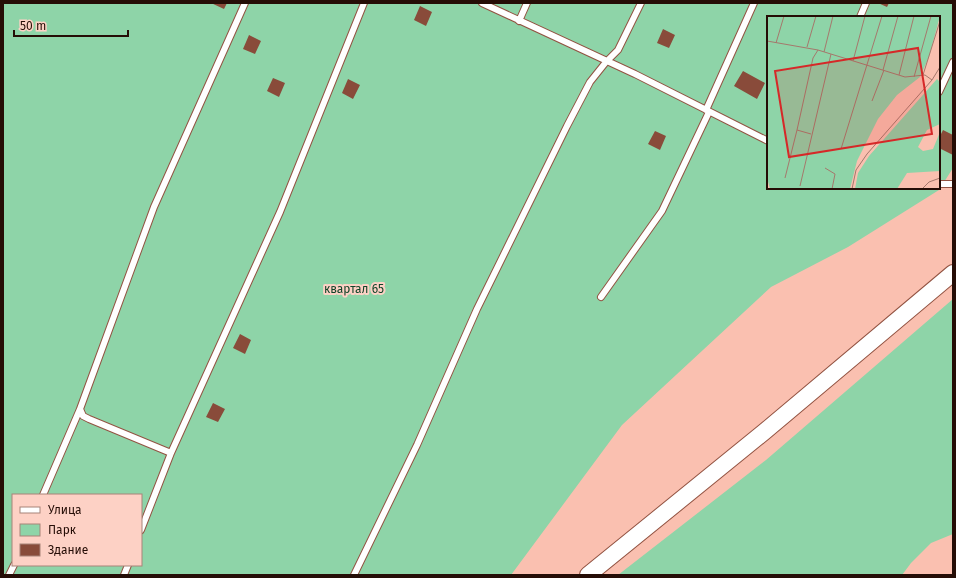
<svg xmlns="http://www.w3.org/2000/svg" width="956" height="578" viewBox="0 0 956 578" font-family="'Fira Sans',sans-serif">
  <rect width="100%" height="100%" fill="#fac0b0"/>
  <!-- green -->
  <path fill="#8ed4a8" fill-rule="evenodd" d="M 3,3 L 953,3 L 953,168 L 939,190 L 848,247 L 771,287 L 622,425 L 511,575 L 3,575 ZM 768,17 L 939,17 L 939,188 L 768,188 ZM 13,495 L 141,495 L 141,565 L 13,565 Z
    M 953,299 L 953,534 L 931,543 L 911,563 L 902,575 L 618,575 L 766,460 Z"/>
  <!-- building -->
  <path fill="#894b3a" d="M 211,3 L 227,3 L 224,9 Z
    M 878,3 L 889,3 L 887,7 Z
    M 420,6 L 432,12 L 426,26 L 414,20 Z
    M 663,29 L 675,35 L 669,48 L 657,43 Z
    M 249,35 L 261,41 L 255,54 L 243,49 Z
    M 743,71 L 765,83 L 757,99 L 734,86 Z
    M 273,78 L 285,83 L 279,97 L 267,91 Z
    M 348,79 L 360,85 L 353,99 L 342,93 Z
    M 943,130 L 953,135 L 953,155 L 939,148 L 939,138 Z
    M 655,131 L 666,136 L 660,150 L 648,144 Z
    M 240,334 L 251,340 L 245,354 L 233,348 Z
    M 213,403 L 225,409 L 218,422 L 206,417 Z"/>
  <g fill="none" stroke-linecap="round" stroke-linejoin="round">
    <defs>
      <path id="service" d="M 482,3 L 635,74 L 768,141
        M 860,17 L 866,3
        M 519,21 L 527,3
        M 939,92 L 953,62
        M 706,110 L 754,3
        M 939,184 L 953,184
        M 601,297 L 662,211 L 709,112
        M 171,453 L 89,419 L 83,416 L 80,409 L 154,207 L 245,3
        M 43,495 L 80,409
        M 141,530 L 171,453 L 280,212 L 364,3
        M 9,575 L 14,565
        M 124,575 L 128,565
        M 354,575 L 417,445 L 477,309 L 567,126 L 590,82 L 606,62 L 618,50 L 641,3"/>
      <path id="tertiary" d="M 588,575 L 764,432 L 953,273"/>
    </defs>
    <!-- service casing -->
    <use href="#service" stroke="#925342" stroke-width="8"/>
    <!-- tertiary casing -->
    <use href="#tertiary" stroke="#925342" stroke-width="18"/>
    <!-- service -->
    <use href="#service" stroke="#fff" stroke-width="6"/>
    <!-- tertiary -->
    <use href="#tertiary" stroke="#fff" stroke-width="16"/>
  </g>
  <g text-anchor="middle" stroke-width="4" stroke-linejoin="round" paint-order="stroke">
    <!-- park labels -->
    <g font-size="12" fill="#114328" stroke="#fdd1c5">
      <text x="354" y="293">квартал 65</text>
    </g>
  </g>
  <!-- overview -->
  <g transform="translate(767 16)">
    <rect width="173" height="173" fill="#fac0b0"/>
    <path d="M 0,0 L 173,0 L 162,41 L 153,61 L 130,79 L 111,103 L 90,145 L 83,173 L 3,173 L 0,162 ZM 170,63 L 173,66 L 173,108 L 160,114 L 151,131 L 156,135 L 166,133 L 173,116 L 173,155 L 140,157 L 130,173 L 88,173 L 91,157 L 102,140 Z" fill="#8ed4a8"/>
    <path fill="none" stroke="#a5786c" stroke-width="1" d="M 0,25 L 51,34 L 138,61 L 158,59 L 165,64M 9,27 L 17,0M 40,31 L 49,0M 57,36 L 66,0M 86,45 L 98,0M 116,54 L 131,0M 132,59 L 147,0M 156,59 L 173,5M 147,61 L 164,0M 105,85 L 117,54M 44,118 L 30,114 L 46,42 L 51,34M 74,133 L 115,0M 58,152 L 68,158 L 65,173M 18,162 L 30,114M 33,170 L 64,38M 85,173 L 89,154 L 100,138 L 165,64 L 173,51M 155,173 L 162,166 L 173,162"/>
    <path fill="#d62828" fill-opacity="0.15" stroke="#d62828" stroke-width="2" d="M 151,32 L 165,118 L 22,141 L 8,55 Z"/>
    <rect width="173" height="173" fill="none" stroke="#250d06" stroke-width="2"/>
  </g>
  <!-- border -->
  <rect width="956" height="578" fill="none" stroke="#250d06" stroke-width="8"/>
  <!-- legend -->
  <rect x="12" y="494" width="130" height="72" fill="#fdd1c5" stroke="#a78379"/>
  <rect x="20" y="507" width="20" height="6" fill="#ffffff" stroke="#a78379"/>
  <text x="48" y="514" font-size="12" fill="#250d06">Улица</text>
  <rect x="20" y="524" width="20" height="12" fill="#8ed4a8" stroke="#a78379"/>
  <text x="48" y="534" font-size="12" fill="#250d06">Парк</text>
  <rect x="20" y="544" width="20" height="12" fill="#894b3a" stroke="#a78379"/>
  <text x="48" y="554" font-size="12" fill="#250d06">Здание</text>
  <!-- scale -->
  <path d="M14 30v6h114v-6" fill="none" stroke="#250d06" stroke-width="2"/>
  <text x="20" y="30" font-size="12" fill="#250d06" stroke="#fdd1c5" stroke-width="3" paint-order="stroke">50 m</text>
</svg>
